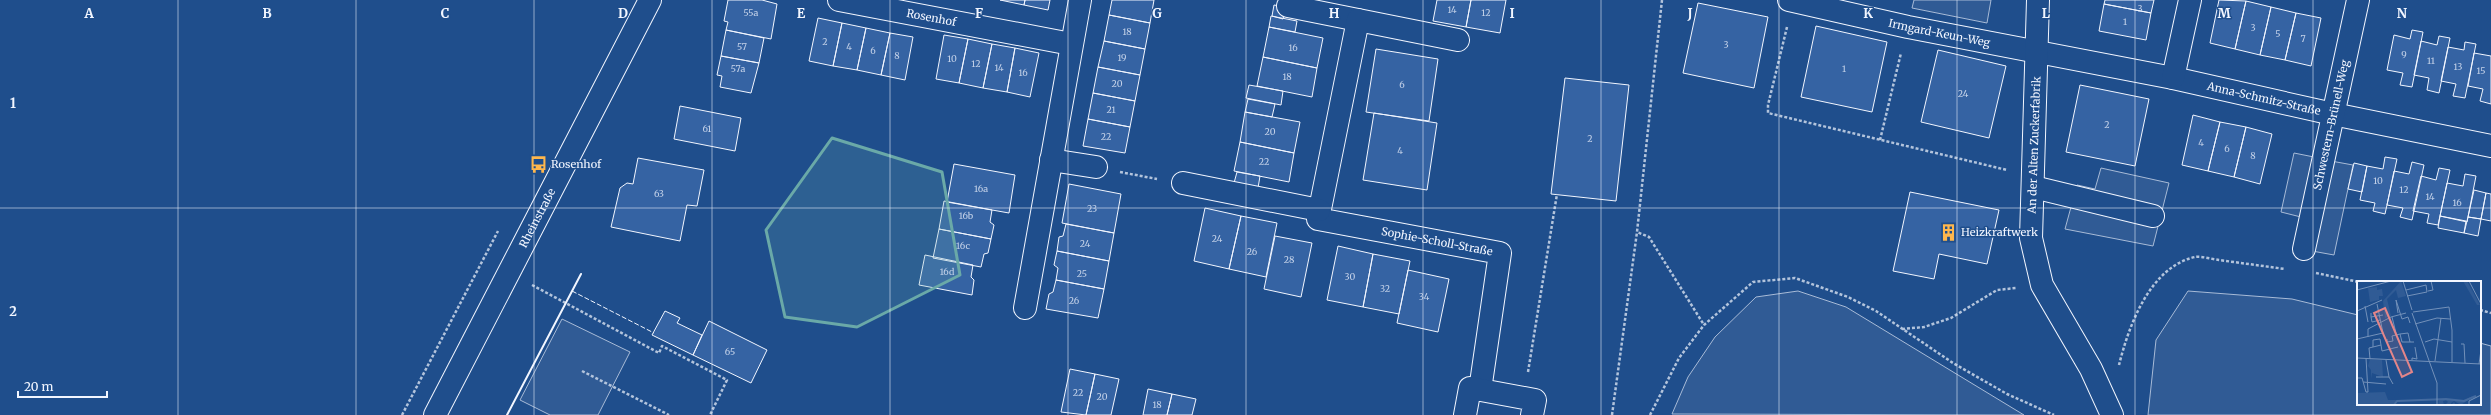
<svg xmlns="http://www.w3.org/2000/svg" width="2491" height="415" viewBox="0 0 2491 415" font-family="Merriweather,serif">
  <rect width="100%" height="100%" fill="#1f4e8c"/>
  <!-- built -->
  <path fill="#305b95" stroke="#a8bbd7" d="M 1914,0 L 1991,0 L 1987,23 L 1912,8 Z
    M 2294,153 L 2314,157 L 2301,217 L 2281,212 Z
    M 2331,161 L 2353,165 L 2334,255 L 2312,251 Z
    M 2101,168 L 2169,183 L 2153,246 L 2065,229 L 2077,185 L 2095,189 Z
    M 1798,291 L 1846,307 L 2024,415 L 1672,414 L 1688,377 L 1715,337 L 1756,297 Z
    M 2188,291 L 2292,299 L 2358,315 L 2358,404 L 2480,404 L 2480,343 L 2491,346 L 2491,415 L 2148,415 L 2156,340 Z
    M 562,319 L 630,352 L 598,415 L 550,415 L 520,400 Z"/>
  <!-- building -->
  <path fill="#3563a3" stroke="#f2f6ff" d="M 728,0 L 762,0 L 777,4 L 771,39 L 726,30 L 728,22 L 724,21 Z
    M 1000,0 L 1025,0 L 1024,5 Z
    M 1025,0 L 1050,0 L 1048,10 L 1024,5 Z
    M 1112,0 L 1154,0 L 1150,23 L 1109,15 Z
    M 1437,0 L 1471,0 L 1466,27 L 1433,21 Z
    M 1471,0 L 1506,0 L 1500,33 L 1466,27 Z
    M 2105,0 L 2154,0 L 2151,13 L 2104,4 Z
    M 2219,0 L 2246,1 L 2235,49 L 2210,43 Z
    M 2246,1 L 2271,7 L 2260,55 L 2235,49 Z
    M 1698,3 L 1768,17 L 1754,88 L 1683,73 Z
    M 2104,4 L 2151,13 L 2146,40 L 2099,31 Z
    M 1274,5 L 1286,7 L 1283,19 L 1272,16 Z
    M 2271,7 L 2296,13 L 2285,60 L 2260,55 Z
    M 2296,13 L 2321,18 L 2311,66 L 2285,60 Z
    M 1109,15 L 1150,23 L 1145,49 L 1104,41 Z
    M 1271,16 L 1297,21 L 1295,32 L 1269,27 Z
    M 818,18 L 842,23 L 833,66 L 809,61 Z
    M 842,23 L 866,28 L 857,70 L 833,66 Z
    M 1816,26 L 1887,42 L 1872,112 L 1801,97 Z
    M 1269,27 L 1323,38 L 1317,68 L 1263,57 Z
    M 866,28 L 890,33 L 881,75 L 857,70 Z
    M 726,30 L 764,38 L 759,63 L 721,56 Z
    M 2412,30 L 2423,32 L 2412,87 L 2400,85 L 2403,73 L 2387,70 L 2394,35 L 2410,39 Z
    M 890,33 L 913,37 L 905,80 L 881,75 Z
    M 944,35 L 968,39 L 959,83 L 936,79 Z
    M 2439,36 L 2450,38 L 2439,93 L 2427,90 L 2429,78 L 2414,75 L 2421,41 L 2437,45 Z
    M 968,39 L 992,44 L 983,88 L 959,83 Z
    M 1104,41 L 1145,49 L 1140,75 L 1098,67 Z
    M 2465,42 L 2476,44 L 2465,98 L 2453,96 L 2456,84 L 2441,81 L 2448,47 L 2464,50 Z
    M 992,44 L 1015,48 L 1007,92 L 983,88 Z
    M 1015,48 L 1039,53 L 1030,97 L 1007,92 Z
    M 1376,49 L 1438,59 L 1429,121 L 1366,112 Z
    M 1938,50 L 2006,66 L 1989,138 L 1921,122 Z
    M 2474,53 L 2491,56 L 2491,104 L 2480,101 L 2483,89 L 2468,86 Z
    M 721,56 L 759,63 L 751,93 L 720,87 L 722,76 L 717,75 Z
    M 1263,57 L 1317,68 L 1312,97 L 1257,86 Z
    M 1098,67 L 1140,75 L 1135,101 L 1093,93 Z
    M 1565,78 L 1629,85 L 1616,201 L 1551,194 Z
    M 1249,85 L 1283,91 L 1281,105 L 1246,98 Z
    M 2080,85 L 2149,99 L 2135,166 L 2066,152 Z
    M 1093,93 L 1135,101 L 1130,127 L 1088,119 Z
    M 1248,99 L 1275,104 L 1272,117 L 1245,112 Z
    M 680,106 L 741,118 L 735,151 L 674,139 Z
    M 1245,112 L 1300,122 L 1294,153 L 1240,142 Z
    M 1374,113 L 1437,123 L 1427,190 L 1363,180 Z
    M 2193,115 L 2220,122 L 2208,171 L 2182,165 Z
    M 1088,119 L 1130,127 L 1125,153 L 1083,146 Z
    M 2220,122 L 2246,127 L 2234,177 L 2208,171 Z
    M 2246,127 L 2272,134 L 2260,184 L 2234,177 Z
    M 1240,142 L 1294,153 L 1289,182 L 1234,171 Z
    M 2385,157 L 2397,159 L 2385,214 L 2373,211 L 2375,203 L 2360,200 L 2367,166 L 2383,169 Z
    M 638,158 L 704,170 L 697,206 L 687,205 L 680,241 L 611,227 L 620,188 L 627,183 L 633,184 Z
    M 2412,162 L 2424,165 L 2412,220 L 2400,217 L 2403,208 L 2387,205 L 2394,171 L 2409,174 Z
    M 2354,163 L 2367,166 L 2362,192 L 2348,189 Z
    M 954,164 L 1015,175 L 1009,213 L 947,202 Z
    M 2439,168 L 2450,170 L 2438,225 L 2427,223 L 2429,214 L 2413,211 L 2421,176 L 2436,180 Z
    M 1237,172 L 1260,176 L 1258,188 L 1234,183 Z
    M 2465,174 L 2476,176 L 2467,222 L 2440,216 L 2447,183 L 2463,186 Z
    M 1069,184 L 1121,194 L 1114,233 L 1062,223 Z
    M 2474,190 L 2486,193 L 2481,219 L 2468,217 Z
    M 1910,192 L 1999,210 L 1987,264 L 1939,254 L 1934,279 L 1893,271 Z
    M 2486,193 L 2491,194 L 2491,221 L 2481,219 Z
    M 944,201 L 992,210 L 990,222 L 994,225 L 991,239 L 939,229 Z
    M 1205,208 L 1241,216 L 1229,269 L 1194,261 Z
    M 1241,216 L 1277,223 L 1266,277 L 1229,269 Z
    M 2440,216 L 2466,221 L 2464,233 L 2438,228 Z
    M 2468,217 L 2481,219 L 2478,236 L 2464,233 Z
    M 1066,224 L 1114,233 L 1109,261 L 1057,251 L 1059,237 L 1063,236 Z
    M 939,229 L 991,239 L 988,253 L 984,254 L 981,267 L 933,258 Z
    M 1275,236 L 1312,243 L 1301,297 L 1264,289 Z
    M 1338,246 L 1373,254 L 1363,307 L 1327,300 Z
    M 1057,251 L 1109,261 L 1104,289 L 1056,280 L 1058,268 L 1054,265 Z
    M 1373,254 L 1410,261 L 1399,314 L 1363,307 Z
    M 925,255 L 973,265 L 971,277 L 974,280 L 972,295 L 919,285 Z
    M 1408,270 L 1449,279 L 1438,332 L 1397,323 Z
    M 1056,280 L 1104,289 L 1098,318 L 1046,309 L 1049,294 L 1053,292 Z
    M 665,311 L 680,318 L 677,323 L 702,335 L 693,355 L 652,335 Z
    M 709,321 L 767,350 L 751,383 L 693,355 Z
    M 1070,369 L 1095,374 L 1086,415 L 1061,412 Z
    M 1095,374 L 1119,379 L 1111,415 L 1086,415 Z
    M 1148,389 L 1172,394 L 1167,415 L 1143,415 Z
    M 1172,394 L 1196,399 L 1192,415 L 1167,415 Z"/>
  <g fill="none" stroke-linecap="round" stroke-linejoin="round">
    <defs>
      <g id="minor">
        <path id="s1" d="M 839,0 L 1071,44"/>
        <path id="s2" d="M 1789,0 L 1908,27 L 2173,78 L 2333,114 L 2491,146"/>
        <path d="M 2038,0 L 2031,238 L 2042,285 L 2091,369 L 2112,415"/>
        <path d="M 1288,6 L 1358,20"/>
        <path id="s3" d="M 1458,40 L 1358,20 L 1318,219 L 1500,253 L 1480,390"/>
        <path d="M 2173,78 L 2190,0"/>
        <path d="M 1051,160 L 1096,167"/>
        <path d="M 1183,183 L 1319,210"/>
        <path d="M 2033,187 L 2153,216"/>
        <path id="s4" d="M 2304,249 L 2358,0"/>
        <path d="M 1025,308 L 1080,0"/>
        <path d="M 1465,415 L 1470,388 L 1535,400 L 1532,415"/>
      </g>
      <g id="major">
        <path id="s5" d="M 435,415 L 650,0"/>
      </g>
    </defs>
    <!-- minor casing -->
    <use href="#minor" stroke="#f2f6ff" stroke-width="24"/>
    <!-- major casing -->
    <use href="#major" stroke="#f2f6ff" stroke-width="24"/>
    <!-- path -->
    <path stroke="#b3c4dc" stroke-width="2.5" stroke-dasharray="3 2" stroke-linecap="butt" d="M 1662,0 L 1637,232 L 1649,237 L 1704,325
      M 1787,27 L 1768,105 L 1768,113 L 2007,170
      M 1880,140 L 1901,53
      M 1120,172 L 1157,179
      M 2316,273 L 2359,282
      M 532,285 L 659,353 L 662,346 L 727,380 L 710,415
      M 2480,310 L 2491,313
      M 1902,329 L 1924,327 L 1951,318 L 1997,290 L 2016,288
      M 2119,365 C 2129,325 2150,267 2195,257 C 2201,256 2212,259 2219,260 C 2241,263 2263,266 2285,269
      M 582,371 L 669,415
      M 1528,372 L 1557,194
      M 402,415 L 498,231
      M 1612,415 L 1637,232
      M 1650,415 L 1679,358 L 1704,325 L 1753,282 L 1795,278 L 1848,297 L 1876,311 L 1953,363 L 2007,394 L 2054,415"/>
    <!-- minor -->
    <use href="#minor" stroke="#1f4e8c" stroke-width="22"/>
    <!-- major -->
    <use href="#major" stroke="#1f4e8c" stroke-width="22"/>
    <!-- fence -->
    <path stroke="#f2f6ff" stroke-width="1" stroke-dasharray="5 2" stroke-linecap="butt" d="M 572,291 L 654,333"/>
    <!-- wall -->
    <path stroke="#f2f6ff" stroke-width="2" d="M 507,415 L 581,274"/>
  </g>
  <!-- marked area -->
  <path fill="#6aa9a8" fill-opacity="0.2" stroke="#6aa9a8" stroke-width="3" stroke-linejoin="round" d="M 832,138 L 942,172 L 960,275 L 857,327 L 785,317 L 766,230 Z"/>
  <!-- grid -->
  <path fill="none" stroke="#f2f6ff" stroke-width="1" stroke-opacity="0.55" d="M 178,0 L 178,415M 356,0 L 356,415M 534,0 L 534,415M 712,0 L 712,415M 890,0 L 890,415M 1068,0 L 1068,415M 1246,0 L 1246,415M 1423,0 L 1423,415M 1601,0 L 1601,415M 1779,0 L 1779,415M 1957,0 L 1957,415M 2135,0 L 2135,415M 2313,0 L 2313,415M 0,208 L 2491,208"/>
  <!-- icons -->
  <defs>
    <symbol id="bus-bare" viewBox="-9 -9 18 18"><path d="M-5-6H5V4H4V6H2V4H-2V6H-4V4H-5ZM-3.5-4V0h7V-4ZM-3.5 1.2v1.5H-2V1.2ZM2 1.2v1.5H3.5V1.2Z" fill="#ffb74d" stroke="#1f4e8c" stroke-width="2.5" paint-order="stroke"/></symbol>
    <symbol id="building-bare" viewBox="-9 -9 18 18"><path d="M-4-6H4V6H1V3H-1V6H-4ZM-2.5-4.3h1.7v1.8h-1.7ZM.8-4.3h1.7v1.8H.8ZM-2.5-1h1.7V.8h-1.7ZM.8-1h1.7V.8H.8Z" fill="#ffb74d" stroke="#1f4e8c" stroke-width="2.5" paint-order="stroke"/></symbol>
  </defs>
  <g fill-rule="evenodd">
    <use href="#bus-bare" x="526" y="152" width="25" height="25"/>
    <use href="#building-bare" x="1936" y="220" width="25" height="25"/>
  </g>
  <g text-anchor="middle" stroke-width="3" stroke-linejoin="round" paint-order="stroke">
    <!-- number labels -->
    <g font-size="9" fill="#c3d1e8">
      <text x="2140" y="12">3</text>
      <text x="1452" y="13">14</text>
      <text x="751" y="16">55a</text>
      <text x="1486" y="16">12</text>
      <text x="2125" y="25">1</text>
      <text x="2253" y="31">3</text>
      <text x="1127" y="35">18</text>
      <text x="2278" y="37">5</text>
      <text x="2303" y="42">7</text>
      <text x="825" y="45">2</text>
      <text x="1726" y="48">3</text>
      <text x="742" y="50">57</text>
      <text x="849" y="50">4</text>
      <text x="1293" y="51">16</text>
      <text x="873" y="54">6</text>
      <text x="2404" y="58">9</text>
      <text x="897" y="59">8</text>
      <text x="1122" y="61">19</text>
      <text x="952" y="62">10</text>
      <text x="2431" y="64">11</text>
      <text x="976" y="67">12</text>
      <text x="2458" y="70">13</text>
      <text x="999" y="71">14</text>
      <text x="738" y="72">57a</text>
      <text x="1844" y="72">1</text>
      <text x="2481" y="74">15</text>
      <text x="1023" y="76">16</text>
      <text x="1287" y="80">18</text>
      <text x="1117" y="87">20</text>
      <text x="1402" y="88">6</text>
      <text x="1963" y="97">24</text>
      <text x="1111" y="113">21</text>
      <text x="2107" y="128">2</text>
      <text x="707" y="132">61</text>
      <text x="1270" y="135">20</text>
      <text x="1106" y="140">22</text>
      <text x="1590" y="142">2</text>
      <text x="2201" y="146">4</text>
      <text x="2227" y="152">6</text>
      <text x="1400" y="154">4</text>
      <text x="2253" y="159">8</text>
      <text x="1264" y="165">22</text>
      <text x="2378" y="184">10</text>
      <text x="981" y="192">16a</text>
      <text x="2404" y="193">12</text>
      <text x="659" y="197">63</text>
      <text x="2430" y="200">14</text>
      <text x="2457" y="206">16</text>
      <text x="1092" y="212">23</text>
      <text x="966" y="219">16b</text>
      <text x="1217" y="242">24</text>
      <text x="1085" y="247">24</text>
      <text x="963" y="249">16c</text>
      <text x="1252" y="255">26</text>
      <text x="1289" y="263">28</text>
      <text x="947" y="275">16d</text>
      <text x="1082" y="277">25</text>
      <text x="1350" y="280">30</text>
      <text x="1385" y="292">32</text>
      <text x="1424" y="300">34</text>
      <text x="1074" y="304">26</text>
      <text x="730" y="355">65</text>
      <text x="1078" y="396">22</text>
      <text x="1102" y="400">20</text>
      <text x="1157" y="408">18</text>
    </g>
    <!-- street labels -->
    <g font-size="11" fill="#f2f6ff" stroke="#1f4e8c">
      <text dy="4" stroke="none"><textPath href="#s1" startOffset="94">Rosenhof</textPath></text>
      <text dy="4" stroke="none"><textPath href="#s2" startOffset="154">Irmgard-Keun-Weg</textPath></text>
      <text dy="4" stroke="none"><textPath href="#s2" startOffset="485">Anna-Schmitz-Straße</textPath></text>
      <text dy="4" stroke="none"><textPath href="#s4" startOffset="127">Schwestern-Brünell-Weg</textPath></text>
      <text transform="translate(2034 145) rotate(-88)" y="4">An der Alten Zuckerfabrik</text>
      <text dy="4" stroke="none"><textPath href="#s5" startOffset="222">Rheinstraße</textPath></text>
      <text dy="4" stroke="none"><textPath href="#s3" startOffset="426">Sophie-Scholl-Straße</textPath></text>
    </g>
    <!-- poi labels -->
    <g font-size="11" fill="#f2f6ff" stroke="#1f4e8c" text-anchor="start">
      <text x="551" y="168">Rosenhof</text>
      <text x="1961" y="236">Heizkraftwerk</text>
    </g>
  </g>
  <!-- overview -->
  <g transform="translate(2357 281)">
    <rect width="124" height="124" fill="#1f4e8c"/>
    <path d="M 44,0 L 49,15 L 41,17 L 39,9 L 30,18 L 34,35 L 28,37 L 26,20 ZM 106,0 L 110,0 L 123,24 L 120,24 ZM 20,6 L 20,9 L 25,8 L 26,15 L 22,15 L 22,19 L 13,21 L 11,7 ZM 13,78 L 25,79 L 26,96 L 15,92 L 14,98 L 14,89 L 11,85 ZM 28,111 L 31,119 L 39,119 L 39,124 L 0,124 L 0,112 ZM 118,114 L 104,124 L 97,120 L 94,122 L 94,124 L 97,121 L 99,124 L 88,124 L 91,121 L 89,119 L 86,120 L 87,124 L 81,124 L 82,118 L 107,119 Z" fill="#305b95"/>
    <path fill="none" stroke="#446ba0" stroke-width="2" d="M 37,124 L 40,120 L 89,118 L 107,120 L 119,115"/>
    <path fill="none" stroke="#7391ba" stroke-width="1" d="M 46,0 L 55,29M 112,0 L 124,23M 0,9 L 34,0M 49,9 L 69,4 L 70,11 L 50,15M 71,10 L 76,9 L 74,0M 39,19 L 45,38 L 51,36 L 53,42M 39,19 L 41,32M 8,25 L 11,41M 0,30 L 25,19M 56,31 L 92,26 L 95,49 L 95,81M 14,32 L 14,36 L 26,34M 55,32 L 80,102 L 80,124M 14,36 L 15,41 L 23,39M 35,36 L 39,52M 58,43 L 80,37 L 93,38M 39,52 L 39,54 L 43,53 L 45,61 L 57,61M 43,53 L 51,52 L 53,61M 11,56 L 11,48 L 34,36 L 49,32M 0,58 L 26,52 L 20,23M 30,58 L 30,61 L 36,60 L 35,55 L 39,54M 68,61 L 77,58 L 95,61M 104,63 L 107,63 L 108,82M 16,66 L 16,59 L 23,58 L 24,64M 0,77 L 124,83M 9,77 L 11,111 L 9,111M 13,78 L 12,67 L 24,64 L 25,70 L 41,66M 29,79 L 32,96 L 36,103M 55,79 L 55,77 L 60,78 L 58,66M 78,80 L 84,37M 122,83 L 124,69M 19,96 L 32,96M 0,97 L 5,97 L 9,111M 6,101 L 29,103M 112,124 L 112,120 L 124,114"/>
    <path fill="#e38589" fill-opacity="0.15" stroke="#e38589" stroke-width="2" d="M 28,27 L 55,91 L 45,96 L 17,32 Z"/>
    <rect width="124" height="124" fill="none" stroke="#f2f6ff" stroke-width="2"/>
  </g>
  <g font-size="13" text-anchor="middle" font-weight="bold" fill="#f2f6ff" stroke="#1f4e8c" stroke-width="3" stroke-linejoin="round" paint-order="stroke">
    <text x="89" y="18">A</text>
    <text x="267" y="18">B</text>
    <text x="445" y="18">C</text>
    <text x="623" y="18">D</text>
    <text x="801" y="18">E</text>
    <text x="979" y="18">F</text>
    <text x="1157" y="18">G</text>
    <text x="1334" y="18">H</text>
    <text x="1512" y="18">I</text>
    <text x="1690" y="18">J</text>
    <text x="1868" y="18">K</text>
    <text x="2046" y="18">L</text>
    <text x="2224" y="18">M</text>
    <text x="2402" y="18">N</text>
    <text x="13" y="108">1</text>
    <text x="13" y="316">2</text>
  </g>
  <!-- scale -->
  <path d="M18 391v6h89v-6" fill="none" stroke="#f2f6ff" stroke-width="2"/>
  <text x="24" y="391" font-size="12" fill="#f2f6ff" stroke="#1f4e8c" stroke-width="3" paint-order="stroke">20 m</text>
</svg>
